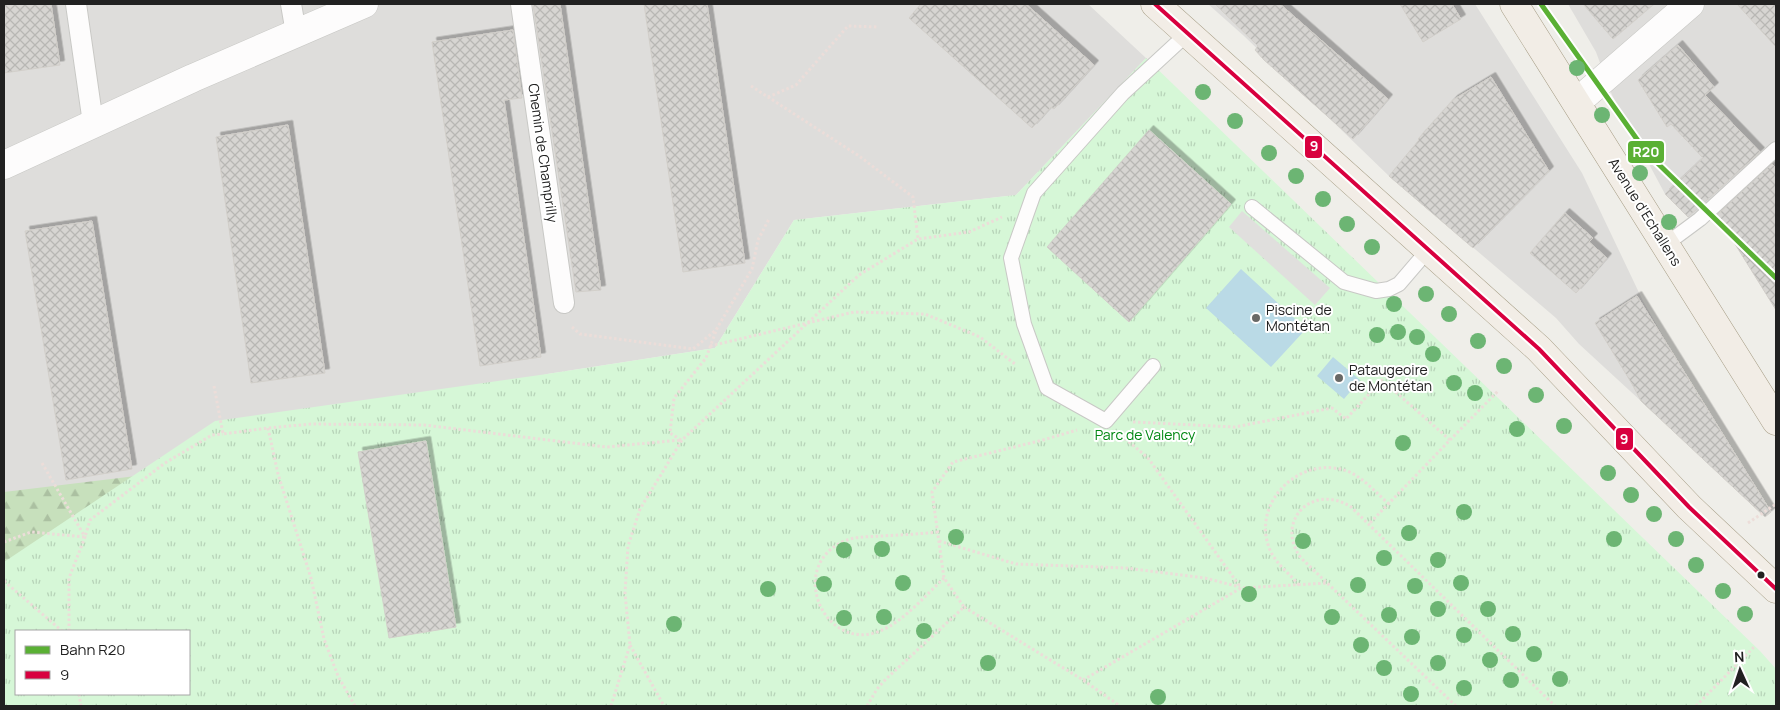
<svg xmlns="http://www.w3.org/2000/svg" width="1780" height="710" viewBox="0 0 1780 710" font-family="Manrope,sans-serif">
  <defs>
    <pattern id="forest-firs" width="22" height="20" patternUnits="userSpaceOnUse" patternTransform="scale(1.25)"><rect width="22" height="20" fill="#c7e0bc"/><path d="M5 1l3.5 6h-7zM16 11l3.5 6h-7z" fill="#abc0a1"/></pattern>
    <pattern id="park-tufts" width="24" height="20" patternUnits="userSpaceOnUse" patternTransform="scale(1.25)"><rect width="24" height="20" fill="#d6f7d7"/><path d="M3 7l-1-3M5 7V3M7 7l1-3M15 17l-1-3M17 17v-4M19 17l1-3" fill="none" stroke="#b7d3b8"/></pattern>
    <pattern id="building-cross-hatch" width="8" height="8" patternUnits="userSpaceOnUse" patternTransform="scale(1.25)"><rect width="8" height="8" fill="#d7d5d2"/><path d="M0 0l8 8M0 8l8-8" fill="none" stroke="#b8b7b4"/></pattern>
    <filter id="shadow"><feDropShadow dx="4.5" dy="-4.5" stdDeviation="0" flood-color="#0004"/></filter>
  </defs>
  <rect width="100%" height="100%" fill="#efeee9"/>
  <!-- residential -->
  <path fill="#dedddb" d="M 4,4 L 1088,4 L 1146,58 L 1016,195 L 794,220 L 715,348 L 547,374 L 4,562 Z
    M 1208,4 L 1475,4 L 1582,173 L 1643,301 L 1676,359 L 1767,506 L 1692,448 L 1579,344 L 1556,318 L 1389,176 L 1244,36 Z
    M 1568,4 L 1776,4 L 1776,310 L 1716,213 L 1690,219 L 1665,194 L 1612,95 L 1596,52 Z"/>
  <!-- forest -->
  <path fill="url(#forest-firs)" d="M 169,472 L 16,631 L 16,694 L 189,694 L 195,706 L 9,706 L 4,683 L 4,492 Z"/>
  <!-- park -->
  <path fill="url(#park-tufts)" fill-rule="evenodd" d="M 1146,58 L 1760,651 L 1776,669 L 1776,706 L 4,706 L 4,562 L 215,421 L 547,374 L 715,348 L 794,220 L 1016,195 ZM 16,631 L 189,631 L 189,694 L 16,694 Z"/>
  <!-- parking -->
  <path fill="#e0dfdd" d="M 1242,211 L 1330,288 L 1315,305 L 1229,227 Z"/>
  <!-- water -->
  <path fill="#badae6" d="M 1241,269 L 1306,329 L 1271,367 L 1206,308 Z
    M 1333,357 L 1360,380 L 1344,399 L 1317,376 Z"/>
  <!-- building -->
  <path fill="url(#building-cross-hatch)" stroke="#d2cfca" filter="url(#shadow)" d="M 4,4 L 51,4 L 60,65 L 4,73 Z
    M 533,4 L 560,4 L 601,290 L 576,292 Z
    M 644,4 L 707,4 L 745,263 L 683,272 Z
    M 921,4 L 1026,4 L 1094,65 L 1054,109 L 1051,107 L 1032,128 L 909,18 Z
    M 1215,4 L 1280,4 L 1388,99 L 1353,139 L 1264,60 L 1255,50 L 1258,46 Z
    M 1400,4 L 1452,4 L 1461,19 L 1423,42 Z
    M 1583,4 L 1654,4 L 1613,39 Z
    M 1737,4 L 1776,4 L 1776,47 Z
    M 513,30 L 522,98 L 504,100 L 541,357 L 480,366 L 432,42 Z
    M 1678,45 L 1714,87 L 1705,95 L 1760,152 L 1688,217 L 1665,194 L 1703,158 L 1671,124 L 1667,127 L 1638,80 Z
    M 1491,77 L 1549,171 L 1473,248 L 1389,176 L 1419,140 L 1418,139 L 1453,100 Z
    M 288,125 L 325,373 L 251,383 L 216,137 Z
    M 1149,130 L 1231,204 L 1129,322 L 1047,247 Z
    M 1772,164 L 1776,168 L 1776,310 L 1717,215 Z
    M 1565,213 L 1593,238 L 1589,242 L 1607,258 L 1576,293 L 1530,253 Z
    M 92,221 L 132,469 L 66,480 L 25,231 Z
    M 1637,296 L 1771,512 L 1765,517 L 1641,401 L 1632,384 L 1595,323 Z
    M 426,441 L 456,627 L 389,638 L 358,452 Z"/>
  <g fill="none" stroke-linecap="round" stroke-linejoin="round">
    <defs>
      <path id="service" d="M 1252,207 L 1344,282 L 1376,291 L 1389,289 L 1399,284 L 1429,249
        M 1665,245 L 1700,219 L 1776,149
        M 1153,366 L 1106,421 L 1047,388 L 1024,324 L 1011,258 L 1034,193 L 1123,93 L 1188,33"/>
      <path id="pedestrian" d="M 76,4 L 93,123
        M 291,4 L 296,33
        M 521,4 L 564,303"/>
      <path id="minor" d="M 1577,102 L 1690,4
        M 4,165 L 193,78 L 364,4"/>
      <path id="primary" d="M 1155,4 L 1539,349 L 1689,507 L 1776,589
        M 1514,4 L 1776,421"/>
    </defs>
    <!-- service casing -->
    <use href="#service" stroke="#c8c8c5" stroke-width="16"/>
    <!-- pedestrian casing -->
    <use href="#pedestrian" stroke="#c8c8c5" stroke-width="22"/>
    <!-- minor casing -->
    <use href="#minor" stroke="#c8c8c5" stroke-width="29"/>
    <!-- primary casing -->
    <use href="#primary" stroke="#a69d85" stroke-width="29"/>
    <!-- path -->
    <path stroke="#ecddd9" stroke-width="3" stroke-dasharray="2.5 2.5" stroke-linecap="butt" d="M 751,86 L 859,156 L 913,197 L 918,239
      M 768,97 L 796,85 L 848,26 L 878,27
      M 572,327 L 580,334 L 693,349 L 716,330 L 752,269 L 758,240 L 769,219
      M 710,346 L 854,312 L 925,314 L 980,337 L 1015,364
      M 214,386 L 223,434 L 268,428 L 311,424 L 424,425 L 606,447 L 681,440
      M 1133,422 L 1235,427 L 1332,408 L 1346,419 L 1382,380 L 1450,440 L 1369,524
      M 268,428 L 278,474 L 311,578 L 324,639 L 338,676 L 355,706
      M 1121,435 L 1148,458 L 1241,588
      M 681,440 L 670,433 L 674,398 L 706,358 L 716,331
      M 1450,440 L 1499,390
      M 42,463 L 85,537 L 69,578 L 69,631
      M 1748,523 L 1776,504
      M 938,532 C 919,534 900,535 881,536 C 867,537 853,536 840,543 C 788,571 826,653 880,631 C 903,622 926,595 944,578
      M 939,541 L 1016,564 L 1126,568 L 1205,578 L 1240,587
      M 4,542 L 31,532 L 85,537 L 90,520 L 165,463 L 212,435 L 223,434
      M 4,581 L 62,631
      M 1299,585 C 1290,574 1276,564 1270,550 C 1250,503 1300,454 1347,471 C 1363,477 1376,493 1389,504
      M 964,607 L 1083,680 L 1120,706
      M 630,645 L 664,706
      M 1083,680 L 1241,588 L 1328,583
      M 79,694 L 81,706
      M 611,706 L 630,645 L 625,593 L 628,546 L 640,509 L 682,440 L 859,275 L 918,239 L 969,232 L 1002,217
      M 867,706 L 877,689 L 886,679 L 964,607 L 944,578 L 932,492 L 953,462 L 1043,440 L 1077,430
      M 1456,706 L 1301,558 C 1274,522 1312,482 1351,507 L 1555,706
      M 1696,706 L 1754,647"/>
    <!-- service -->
    <use href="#service" stroke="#fdfcfc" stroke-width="14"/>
    <!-- pedestrian -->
    <use href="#pedestrian" stroke="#fdfcfc" stroke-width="20"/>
    <!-- minor -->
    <use href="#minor" stroke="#fdfcfc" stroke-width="28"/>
    <!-- primary -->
    <use href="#primary" stroke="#f2ede6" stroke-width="28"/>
    <defs>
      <path id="bus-1" d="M 1155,4 L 1539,349 L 1689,507 L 1776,589"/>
    </defs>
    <!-- bus-1 casing -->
    <use href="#bus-1" stroke="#fff" stroke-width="8"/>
    <!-- bus-1 -->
    <use href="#bus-1" stroke="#d8003f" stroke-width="4"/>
    <defs>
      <path id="rail-1" d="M 1541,4 L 1646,152 L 1776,278"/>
    </defs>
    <!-- rail-1 casing -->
    <use href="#rail-1" stroke="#fff" stroke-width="9"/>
    <!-- rail-1 -->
    <use href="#rail-1" stroke="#5ab034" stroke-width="5"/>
  </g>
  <!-- trees -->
  <g fill="#6cb573">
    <circle cx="1577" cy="68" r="8"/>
    <circle cx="1203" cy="92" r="8"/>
    <circle cx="1602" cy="115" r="8"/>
    <circle cx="1235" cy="121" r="8"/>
    <circle cx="1269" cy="153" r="8"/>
    <circle cx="1640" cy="173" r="8"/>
    <circle cx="1296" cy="176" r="8"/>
    <circle cx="1323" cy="199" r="8"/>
    <circle cx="1669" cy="222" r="8"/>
    <circle cx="1347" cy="224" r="8"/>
    <circle cx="1372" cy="247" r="8"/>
    <circle cx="1426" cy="294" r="8"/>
    <circle cx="1394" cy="304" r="8"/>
    <circle cx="1449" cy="314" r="8"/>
    <circle cx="1398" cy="332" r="8"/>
    <circle cx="1377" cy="335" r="8"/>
    <circle cx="1417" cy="337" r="8"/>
    <circle cx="1478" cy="341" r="8"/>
    <circle cx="1433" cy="354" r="8"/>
    <circle cx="1504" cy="366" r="8"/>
    <circle cx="1454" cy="383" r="8"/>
    <circle cx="1475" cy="393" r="8"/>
    <circle cx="1536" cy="395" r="8"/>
    <circle cx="1564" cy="426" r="8"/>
    <circle cx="1517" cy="429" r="8"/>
    <circle cx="1403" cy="443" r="8"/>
    <circle cx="1608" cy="473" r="8"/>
    <circle cx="1631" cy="495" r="8"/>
    <circle cx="1464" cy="512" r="8"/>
    <circle cx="1654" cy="514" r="8"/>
    <circle cx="1409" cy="533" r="8"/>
    <circle cx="956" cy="537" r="8"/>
    <circle cx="1614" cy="539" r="8"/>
    <circle cx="1676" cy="539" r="8"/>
    <circle cx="1303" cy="541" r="8"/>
    <circle cx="882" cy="549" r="8"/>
    <circle cx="844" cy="550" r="8"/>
    <circle cx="1384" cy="558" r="8"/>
    <circle cx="1438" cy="560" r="8"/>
    <circle cx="1696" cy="565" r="8"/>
    <circle cx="903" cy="583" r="8"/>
    <circle cx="1461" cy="583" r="8"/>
    <circle cx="824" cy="584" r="8"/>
    <circle cx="1358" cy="585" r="8"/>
    <circle cx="1415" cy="586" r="8"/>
    <circle cx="768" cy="589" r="8"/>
    <circle cx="1723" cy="591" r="8"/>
    <circle cx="1249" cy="594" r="8"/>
    <circle cx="1438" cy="609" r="8"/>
    <circle cx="1488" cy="609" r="8"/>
    <circle cx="1745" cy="614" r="8"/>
    <circle cx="1389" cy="615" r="8"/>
    <circle cx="884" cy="617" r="8"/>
    <circle cx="1332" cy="617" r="8"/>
    <circle cx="844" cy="618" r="8"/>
    <circle cx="674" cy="624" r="8"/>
    <circle cx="924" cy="631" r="8"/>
    <circle cx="1513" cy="634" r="8"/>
    <circle cx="1464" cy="635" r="8"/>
    <circle cx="1412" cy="637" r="8"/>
    <circle cx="1361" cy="645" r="8"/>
    <circle cx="1534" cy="654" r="8"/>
    <circle cx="1490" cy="660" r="8"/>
    <circle cx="988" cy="663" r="8"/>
    <circle cx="1438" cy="663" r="8"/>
    <circle cx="1384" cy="668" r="8"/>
    <circle cx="1560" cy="679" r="8"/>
    <circle cx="1511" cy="680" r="8"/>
    <circle cx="1464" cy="688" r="8"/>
    <circle cx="1411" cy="694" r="8"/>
    <circle cx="1158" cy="697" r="8"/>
  </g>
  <!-- markers -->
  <g fill="#696967" stroke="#fff" stroke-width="2">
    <circle cx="1256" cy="318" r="5"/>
    <circle cx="1339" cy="378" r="5"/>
  </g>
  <circle fill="#212121" stroke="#fff" stroke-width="2" cx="1761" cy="575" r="4.5"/>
  <g text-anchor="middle" stroke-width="4" stroke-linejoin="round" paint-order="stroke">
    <!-- street labels -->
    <g font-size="14" fill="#212121" stroke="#fff">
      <text transform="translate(543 153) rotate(82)" y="5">Chemin de Champrilly</text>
      <text transform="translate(1645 212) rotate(58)" y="5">Avenue d'Echallens</text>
    </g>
    <!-- poi labels -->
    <g font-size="14" fill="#212121" stroke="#fff" text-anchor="start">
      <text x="1266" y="315">Piscine de<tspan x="1266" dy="16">Montétan</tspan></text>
      <text x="1349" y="375">Pataugeoire<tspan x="1349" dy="16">de Montétan</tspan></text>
    </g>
    <!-- park labels -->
    <g font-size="14" fill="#018712" stroke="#fff">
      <text x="1145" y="440">Parc de Valency</text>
    </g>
  </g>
  <g stroke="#fff" stroke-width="2">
    <rect x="1304" y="135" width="19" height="24" rx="5" fill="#d8003f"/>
    <rect x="1627" y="140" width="38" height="24" rx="5" fill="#5ab034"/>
    <rect x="1615" y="427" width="19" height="24" rx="5" fill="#d8003f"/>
  </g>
  <g font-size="14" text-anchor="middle" font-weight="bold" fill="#fff">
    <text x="1314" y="151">9</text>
    <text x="1646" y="157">R20</text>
    <text x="1624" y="444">9</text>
  </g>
  <!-- border -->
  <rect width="1780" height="710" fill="none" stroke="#212121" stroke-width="10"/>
  <!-- legend -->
  <rect x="15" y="630" width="175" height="65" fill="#ffffff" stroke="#a6a6a6"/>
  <rect x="25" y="646" width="25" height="8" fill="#5ab034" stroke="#a6a6a6"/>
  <text x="60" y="655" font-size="15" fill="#212121">Bahn R20</text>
  <rect x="25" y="671" width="25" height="8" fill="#d8003f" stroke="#a6a6a6"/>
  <text x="60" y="680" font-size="15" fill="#212121">9</text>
  <!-- north arrow -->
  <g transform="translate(1740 670) rotate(357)" stroke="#ffffff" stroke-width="4" paint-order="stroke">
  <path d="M0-4L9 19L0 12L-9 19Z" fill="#212121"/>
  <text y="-8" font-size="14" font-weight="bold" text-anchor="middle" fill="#212121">N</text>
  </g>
</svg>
